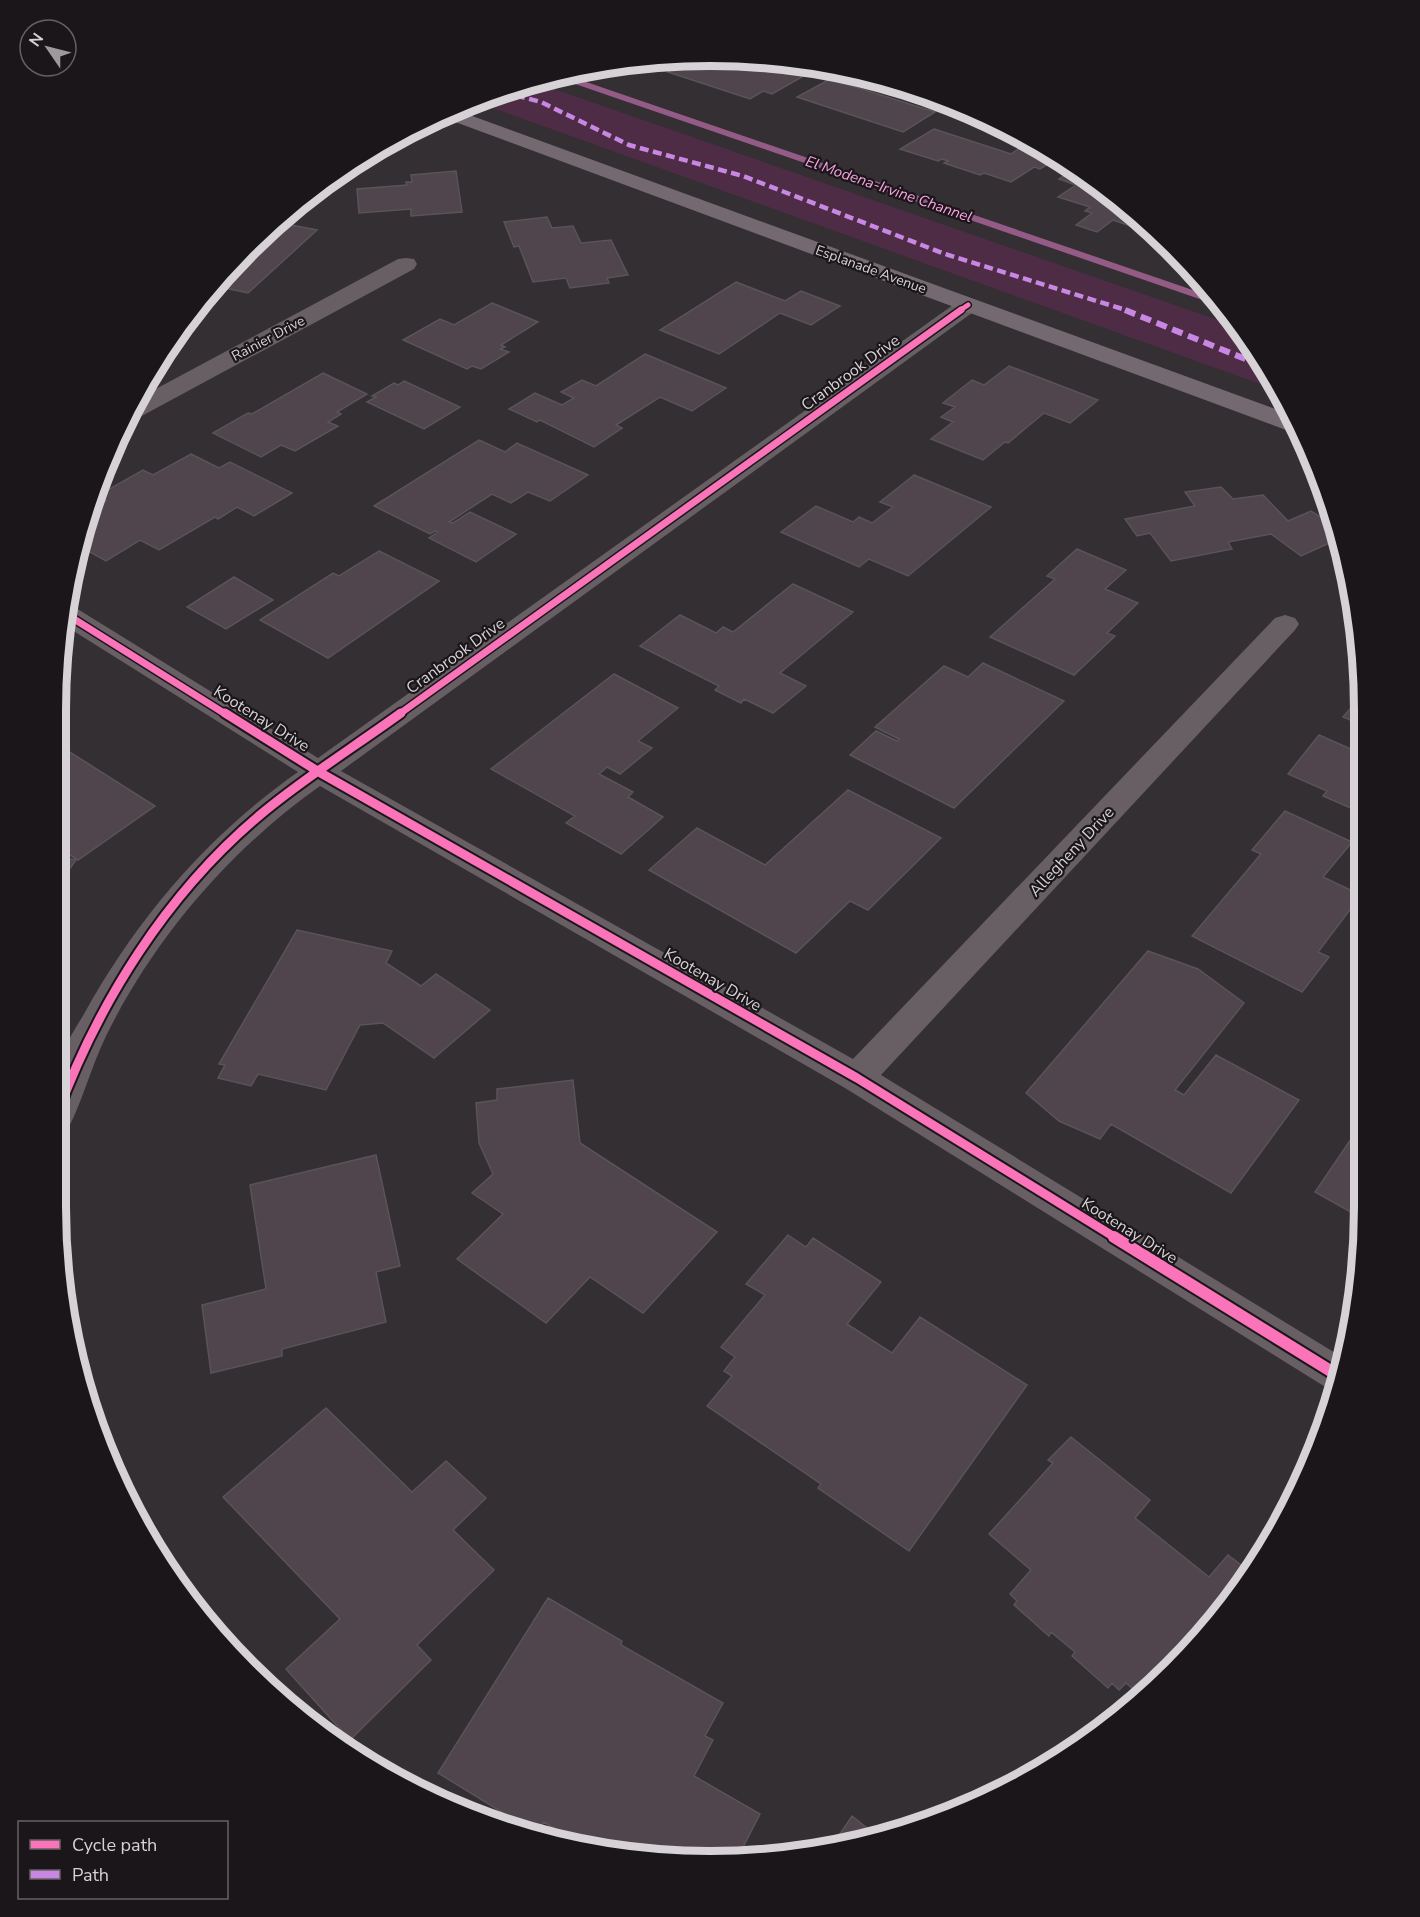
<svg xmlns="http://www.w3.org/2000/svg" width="1420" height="1917" viewBox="0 0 1420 1917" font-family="'Nunito Sans',sans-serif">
  <rect width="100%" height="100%" fill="#332f32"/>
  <!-- green -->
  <path fill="#4e2c45" d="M 531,81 L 1238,327 L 1274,389 L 476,102 Z"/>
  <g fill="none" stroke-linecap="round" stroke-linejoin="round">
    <!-- stream -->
    <path fill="#945b86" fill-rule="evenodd" d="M 563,74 L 1216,298 L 1224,306 L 1217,305 L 552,76 Z"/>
  </g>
  <!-- building -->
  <path fill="#50444d" stroke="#585457" stroke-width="1.5" d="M 686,57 L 717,59 L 755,71 L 772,61 L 809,73 L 772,94 L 763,91 L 750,99 L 668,72 L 679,66 L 673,64 Z
    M 830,79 L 935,112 L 903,132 L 797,97 Z
    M 934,129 L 1011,154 L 1028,142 L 1041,146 L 1058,158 L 1040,169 L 1034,167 L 1011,182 L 984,173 L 980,175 L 944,163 L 948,161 L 942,159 L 938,161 L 900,149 Z
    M 1074,169 L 1142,218 L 1145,221 L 1136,228 L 1113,220 L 1097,232 L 1076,225 L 1092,213 L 1085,211 L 1090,207 L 1058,197 L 1076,185 L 1059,179 Z
    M 456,171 L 462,212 L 411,216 L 411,209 L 359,213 L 357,189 L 407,185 L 406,182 L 412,182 L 411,175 Z
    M 547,217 L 552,228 L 573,226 L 581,243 L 611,240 L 628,275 L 607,278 L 609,283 L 570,288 L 566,278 L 533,282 L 519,246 L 514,247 L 504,222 Z
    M 276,222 L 317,230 L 248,293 L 215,286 L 247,247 Z
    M 736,282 L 785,301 L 801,291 L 840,306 L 811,325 L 780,313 L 719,354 L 660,330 Z
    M 204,300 L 214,304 L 191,316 Z
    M 492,303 L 538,322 L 501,345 L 505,347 L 500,349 L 509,352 L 481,369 L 472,366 L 467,369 L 403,340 L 440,319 L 454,325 Z
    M 645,354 L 726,388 L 692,411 L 660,397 L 616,425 L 622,428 L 594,447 L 540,420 L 537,422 L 509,409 L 535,393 L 562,405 L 574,398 L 561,392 L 582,380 L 596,386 Z
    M 1009,366 L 1098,400 L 1070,423 L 1044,413 L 1008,443 L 1005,442 L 983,460 L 931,439 L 953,422 L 941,417 L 955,407 L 943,403 L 972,380 L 984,385 Z
    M 323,373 L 367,394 L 337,412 L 341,414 L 328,422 L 338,426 L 295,451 L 281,445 L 261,457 L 213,433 L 248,413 L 252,414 Z
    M 404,381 L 460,407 L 424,429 L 367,402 L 376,397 L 372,396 L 394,383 L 398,385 Z
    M 479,440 L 505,452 L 517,443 L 588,475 L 550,501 L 528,492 L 511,503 L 492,494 L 449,522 L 453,523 L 470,512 L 516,534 L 476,562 L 429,538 L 438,532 L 435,531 L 430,534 L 374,506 Z
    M 191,454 L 219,468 L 230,462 L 292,493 L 254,516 L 237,507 L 218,519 L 215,517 L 159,550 L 140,540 L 106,561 L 77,545 L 83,525 L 97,517 L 88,511 L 106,501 L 97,496 L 143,470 L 153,475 Z
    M 914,475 L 991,507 L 908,576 L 869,559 L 859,567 L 781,532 L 816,506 L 853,522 L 859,517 L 872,523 L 893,507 L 880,502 Z
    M 1221,487 L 1233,499 L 1263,495 L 1288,521 L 1311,511 L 1332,524 L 1329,527 L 1334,530 L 1336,540 L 1301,556 L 1271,534 L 1228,542 L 1232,549 L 1171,561 L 1150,533 L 1137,536 L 1125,519 L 1195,506 L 1185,492 Z
    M 1077,549 L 1126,570 L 1105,589 L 1138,603 L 1107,633 L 1115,636 L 1074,675 L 990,637 L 1055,579 L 1047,576 Z
    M 379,551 L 439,581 L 328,658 L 260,620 L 333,573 L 339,576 Z
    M 234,577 L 273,600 L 226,629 L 187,607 Z
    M 793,584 L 853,612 L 780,673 L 806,686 L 773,713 L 744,699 L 741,703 L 715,690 L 719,686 L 640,646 L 680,615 L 716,633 L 723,627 L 733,632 Z
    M 983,663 L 1064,701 L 954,808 L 850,755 L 876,731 L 897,741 L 899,739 L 875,727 L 944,666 L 968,677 Z
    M 614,674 L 678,708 L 638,741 L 652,748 L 620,774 L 607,767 L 599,774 L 633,792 L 628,797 L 663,817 L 621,854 L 566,823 L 575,816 L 491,769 Z
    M 1355,703 L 1359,704 L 1360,724 L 1343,717 Z
    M 1319,735 L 1353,750 L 1360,742 L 1360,812 L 1323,796 L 1327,791 L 1288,774 Z
    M 57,744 L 155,806 L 78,860 L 56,846 Z
    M 848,790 L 941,838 L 868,910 L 850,901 L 796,953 L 649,870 L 697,828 L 765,865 Z
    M 1285,811 L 1352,842 L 1323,877 L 1361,895 L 1318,952 L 1329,957 L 1302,992 L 1192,936 L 1261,854 L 1252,850 Z
    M 56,856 L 76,860 L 56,888 Z
    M 297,930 L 392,951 L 386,963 L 421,986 L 436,974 L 490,1010 L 434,1058 L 383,1023 L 360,1025 L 326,1090 L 258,1074 L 251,1086 L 218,1078 L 225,1065 L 219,1064 Z
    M 1148,951 L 1198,969 L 1244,1003 L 1175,1090 L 1184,1095 L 1216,1055 L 1299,1100 L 1231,1193 L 1111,1124 L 1100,1139 L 1059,1121 L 1026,1093 Z
    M 573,1080 L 580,1143 L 717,1232 L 643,1313 L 590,1277 L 546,1323 L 457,1259 L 503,1214 L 472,1193 L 493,1174 L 479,1143 L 476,1103 L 497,1100 L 497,1089 Z
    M 1362,1123 L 1363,1219 L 1315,1192 Z
    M 376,1155 L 400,1266 L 376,1272 L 386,1322 L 282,1349 L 282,1356 L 211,1373 L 202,1305 L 266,1289 L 250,1185 Z
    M 788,1235 L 806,1247 L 813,1238 L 881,1282 L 847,1324 L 892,1353 L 920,1317 L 1027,1385 L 909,1551 L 818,1488 L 821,1484 L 707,1406 L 732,1376 L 724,1371 L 735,1357 L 721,1347 L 765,1295 L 746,1284 Z
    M 326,1408 L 412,1492 L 446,1461 L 486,1498 L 453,1530 L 494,1570 L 417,1645 L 431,1660 L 350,1740 L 286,1669 L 340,1619 L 223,1497 Z
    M 1071,1437 L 1150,1500 L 1135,1518 L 1209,1577 L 1228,1555 L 1250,1572 L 1202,1639 L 1141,1696 L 1126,1683 L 1119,1690 L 1112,1683 L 1108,1688 L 1072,1656 L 1075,1652 L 1051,1632 L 1049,1636 L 1014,1605 L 1017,1601 L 1010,1594 L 1031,1570 L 989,1534 L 1053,1463 L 1048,1460 Z
    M 548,1598 L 622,1641 L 621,1645 L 723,1703 L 705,1736 L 713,1740 L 694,1776 L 760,1814 L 737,1859 L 588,1849 L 544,1822 L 536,1833 L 438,1773 Z
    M 852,1816 L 881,1839 L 831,1847 Z"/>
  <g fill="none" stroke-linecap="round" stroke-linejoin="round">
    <!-- street -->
    <path fill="#685f65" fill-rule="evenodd" d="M 406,258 L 414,259 L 417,264 L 414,269 L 138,418 L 127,419 L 137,399 L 398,259 Z
      M 968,298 L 976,300 L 979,305 L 976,310 L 341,771 L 853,1059 L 1275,618 L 1285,615 L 1295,618 L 1299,624 L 1295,630 L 881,1075 L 1345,1359 L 1342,1377 L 1335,1393 L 845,1088 L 320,786 C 231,849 156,936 107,1034 C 92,1064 84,1097 69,1127 L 56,1131 C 56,1112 52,1090 56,1072 C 59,1054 75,1029 84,1014 C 137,918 208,835 298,772 L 64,625 L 67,606 L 76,608 L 318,758 L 960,300 Z"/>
    <!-- secondary -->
    <path fill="#746971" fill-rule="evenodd" d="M 456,110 L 1289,414 L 1298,431 L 1286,430 L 439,116 Z"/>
    <!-- quiet-far1 -->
    <path stroke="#c787e3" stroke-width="4.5" stroke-dasharray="9 4.5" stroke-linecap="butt" d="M 503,92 L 541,102 L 629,145 L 743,176 L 945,254 L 1129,311"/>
    <!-- quiet -->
    <path stroke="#c787e3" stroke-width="6" stroke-dasharray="11 6" stroke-linecap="butt" d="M 1125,310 L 1260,365"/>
    <defs>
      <path id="cycleway-far3" d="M 959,311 L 968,305"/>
      <path id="cycleway-far2" d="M 66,614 L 227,715
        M 398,715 L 961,310"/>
      <path id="cycleway-far1" d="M 225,713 L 319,772 L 857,1078 L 1116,1238
        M 56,1117 C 98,1003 166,894 260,815 C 304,778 354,747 401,713"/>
      <path id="cycleway" d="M 1114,1237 L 1342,1378"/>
    </defs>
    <!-- cycleway-far3 casing -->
    <use href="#cycleway-far3" stroke="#1a1619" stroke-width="8"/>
    <!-- cycleway-far2 casing -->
    <use href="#cycleway-far2" stroke="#1a1619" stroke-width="10"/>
    <!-- cycleway-far1 casing -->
    <use href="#cycleway-far1" stroke="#1a1619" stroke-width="13"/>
    <!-- cycleway casing -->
    <use href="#cycleway" stroke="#1a1619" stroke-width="16"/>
    <!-- cycleway-far3 -->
    <use href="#cycleway-far3" stroke="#fb73b8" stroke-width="5"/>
    <!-- cycleway-far2 -->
    <use href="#cycleway-far2" stroke="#fb73b8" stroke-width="7"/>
    <!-- cycleway-far1 -->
    <use href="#cycleway-far1" stroke="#fb73b8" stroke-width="9"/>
    <!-- cycleway -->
    <use href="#cycleway" stroke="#fb73b8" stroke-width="12"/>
  </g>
  <g text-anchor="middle" stroke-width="4.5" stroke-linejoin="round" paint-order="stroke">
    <!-- far-street labels -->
    <g font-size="14" fill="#d7d2d5" stroke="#1a1619">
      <text transform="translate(871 269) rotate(20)" y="5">Esplanade Avenue</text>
      <text transform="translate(268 338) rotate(-28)" y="5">Rainier Drive</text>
    </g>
    <!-- far-water labels -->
    <g font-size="15" font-style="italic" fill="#fba2e3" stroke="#1a1619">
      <text transform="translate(889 189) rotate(19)" y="5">El Modena-Irvine Channel</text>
    </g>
    <!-- street labels -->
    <g font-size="16" fill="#d7d2d5" stroke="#1a1619">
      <text transform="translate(850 372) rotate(-36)" y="6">Cranbrook Drive</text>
      <text transform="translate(455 655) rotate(-36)" y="6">Cranbrook Drive</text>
      <text transform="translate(262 718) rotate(32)" y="6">Kootenay Drive</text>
      <text transform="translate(1071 851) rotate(-47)" y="6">Allegheny Drive</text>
      <text transform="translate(713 979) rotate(30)" y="6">Kootenay Drive</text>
      <text transform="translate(1130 1230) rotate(32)" y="6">Kootenay Drive</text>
    </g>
  </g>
  <!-- crop -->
  <path d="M0 0H1420V1917H0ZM710 66H710A644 644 0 0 1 1354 710V1207A644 644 0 0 1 710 1851H710A644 644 0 0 1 66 1207V710A644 644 0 0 1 710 66Z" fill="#1a1619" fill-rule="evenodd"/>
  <path fill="none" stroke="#d7d2d5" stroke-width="8" d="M710 66H710A644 644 0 0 1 1354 710V1207A644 644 0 0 1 710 1851H710A644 644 0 0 1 66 1207V710A644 644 0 0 1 710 66Z"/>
  <!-- legend -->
  <rect x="18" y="1821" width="210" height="78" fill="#1a1619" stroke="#666164" stroke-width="1.5"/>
  <rect x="30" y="1840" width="30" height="9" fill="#fb73b8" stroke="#666164" stroke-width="1.5"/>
  <text x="72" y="1851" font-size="18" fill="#d7d2d5">Cycle path</text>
  <rect x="30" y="1870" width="30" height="9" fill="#c787e3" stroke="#666164" stroke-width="1.5"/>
  <text x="72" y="1881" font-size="18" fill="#d7d2d5">Path</text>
  <!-- north arrow -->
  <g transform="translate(48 48) rotate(305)"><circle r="28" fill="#1a1619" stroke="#666164" stroke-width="1.5"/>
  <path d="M0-4.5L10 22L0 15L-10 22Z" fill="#9e999c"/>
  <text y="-9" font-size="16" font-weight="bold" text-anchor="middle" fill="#d7d2d5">N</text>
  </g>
</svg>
